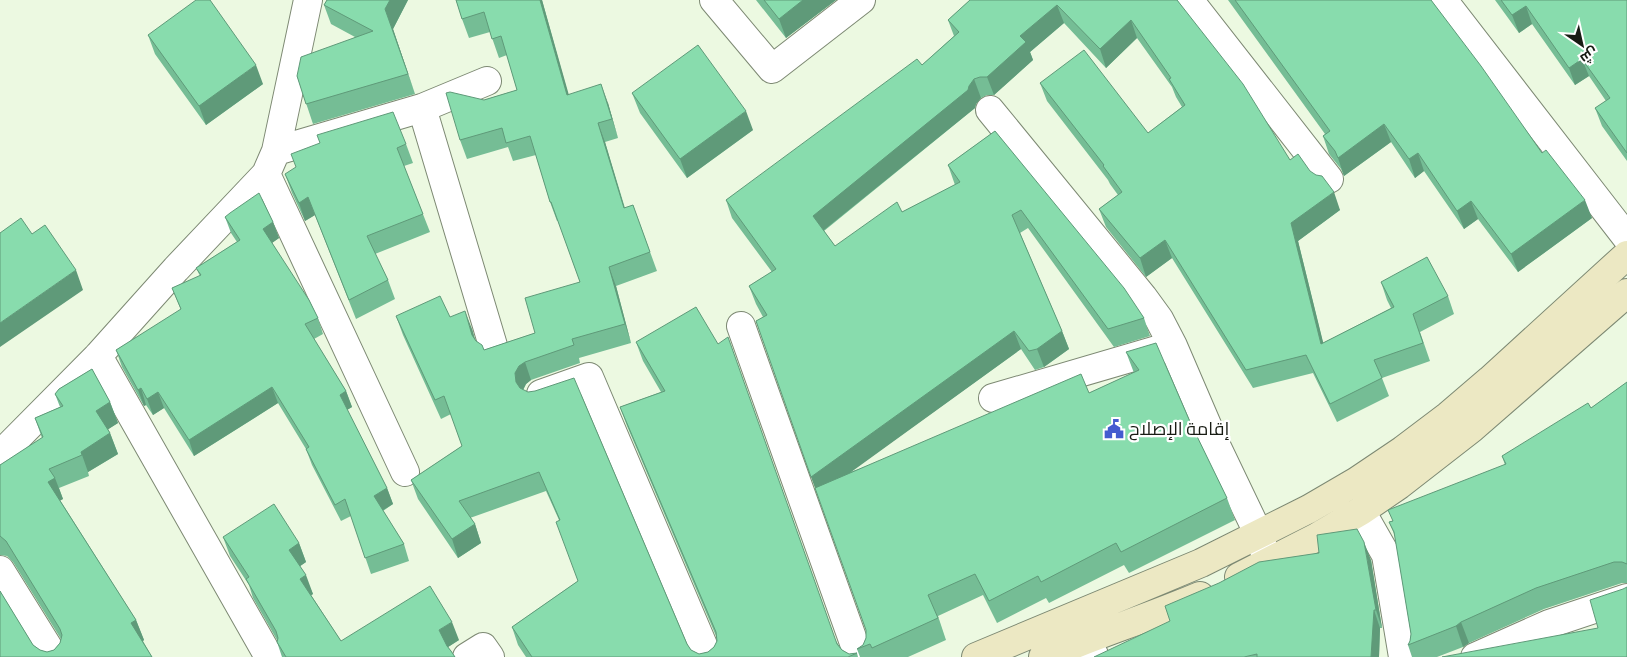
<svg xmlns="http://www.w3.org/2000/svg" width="1627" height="657" viewBox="0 0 1627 657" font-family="'Source Sans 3',Cairo,sans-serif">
  <rect width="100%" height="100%" fill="#ecf9e1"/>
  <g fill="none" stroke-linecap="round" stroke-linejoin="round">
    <defs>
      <path id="street" d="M 714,0 L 772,69 L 861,0
        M 1189,0 L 1329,179
        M 1443,0 L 1627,238
        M 422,108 L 494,349
        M 990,110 L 1143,297 L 1159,319 L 1173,346 L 1213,439 L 1259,535 L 1268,562
        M 276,151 L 422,108 L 487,81
        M 266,174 L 405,472
        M 741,326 L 859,657
        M 98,356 L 269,657
        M 541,394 L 589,377 L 708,657
        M 993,398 L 1164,348
        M 0,455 L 98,356 L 176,269 L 266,174 L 276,151 L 308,0
        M 1361,511 L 1386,555 L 1403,657
        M 0,570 L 54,657
        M 1086,639 L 1095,657
        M 467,657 L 483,647 L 490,657
        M 1475,657 L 1549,624 L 1627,598"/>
      <path id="secondary" d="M 1239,577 L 1315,538 L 1361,511 L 1399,485 L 1471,429 L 1627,293
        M 976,657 L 1201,563 L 1309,509 L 1357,481 L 1403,450 L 1448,416 L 1490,380 L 1627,255
        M 1043,657 C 1095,635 1148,618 1200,596"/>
    </defs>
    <!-- street casing -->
    <use href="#street" stroke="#7d8973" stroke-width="30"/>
    <!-- secondary casing -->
    <use href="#secondary" stroke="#7d8973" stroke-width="30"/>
    <!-- street -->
    <use href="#street" stroke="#fff" stroke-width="28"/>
    <!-- secondary -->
    <use href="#secondary" stroke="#ece8c3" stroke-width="28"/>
  </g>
  <!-- wall -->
  <path fill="#75bd95" d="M 327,0 L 408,0 L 393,29 L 415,94 L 313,124 L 297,76 L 355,37 L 331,24 L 324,5 Z
    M 456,0 L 542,0 L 568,94 L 608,103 L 618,138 L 605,142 L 625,208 L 633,205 L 657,271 L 616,286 L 631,343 L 579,358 L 580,363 L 531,380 L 526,384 L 523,390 L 687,644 L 691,650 L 699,654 L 708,652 L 714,647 L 717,641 L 716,636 L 627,426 L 620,407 L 661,392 L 643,361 L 636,342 L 838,644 L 842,650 L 849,654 L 857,653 L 858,657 L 526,657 L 518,645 L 512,627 L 578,581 L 559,520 L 546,491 L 470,518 L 475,524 L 481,543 L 458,558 L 418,499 L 411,480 L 462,446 L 451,414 L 441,419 L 403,335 L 396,316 L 450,317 L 472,329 L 475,339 L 484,350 L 535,333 L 580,282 L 558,221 L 557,221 L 550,202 L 536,155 L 513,161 L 508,147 L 467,159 L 460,140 L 484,100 L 517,90 L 507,55 L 499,58 L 490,32 L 469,38 L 462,19 Z
    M 756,0 L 836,0 L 786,38 Z
    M 970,0 L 1177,0 L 1290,160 L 1340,210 L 1298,241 L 1323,343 L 1391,308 L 1387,300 L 1381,282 L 1448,296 L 1454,314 L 1420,332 L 1430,361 L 1382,378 L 1389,396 L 1337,422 L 1313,373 L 1253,388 L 1172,258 L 1146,277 L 1106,227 L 1099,209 L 1118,195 L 1110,184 L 1108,180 L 1047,101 L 1040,83 L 1148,133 L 1182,107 L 1176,97 L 1172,87 L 1137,38 L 1106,68 L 1064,23 L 1030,52 L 1033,60 L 994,95 L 987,95 L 981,98 L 976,104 L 975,108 L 824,231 L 835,246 L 955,185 L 948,165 L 995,131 L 1144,318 L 1150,336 L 1114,347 L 1028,228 L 1020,233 L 1062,331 L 1069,349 L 1044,367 L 1035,370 L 1021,349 L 850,472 L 1089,393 L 1134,373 L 1126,352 L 1191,424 L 1227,498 L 1235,520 L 1129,573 L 1124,565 L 1049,603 L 1046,598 L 997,623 L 983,595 L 938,616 L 946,640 L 908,657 L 860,657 L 857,649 L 863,645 L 866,638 L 866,630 L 756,321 L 763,317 L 756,304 L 749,286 L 772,272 L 732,218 L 726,200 L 922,65 L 954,36 L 948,20 Z
    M 1228,0 L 1431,0 L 1542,153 L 1592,218 L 1518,272 L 1478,219 L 1464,229 L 1424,171 L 1415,178 L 1391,142 L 1344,176 L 1341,169 L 1329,154 L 1323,136 L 1325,134 Z
    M 1495,0 L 1627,0 L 1627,161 L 1602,126 L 1595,108 L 1606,101 L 1589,76 L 1575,85 L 1532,24 L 1519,33 Z
    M 148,35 L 263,84 L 206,125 L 155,54 Z
    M 632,93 L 753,130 L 687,178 L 640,113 Z
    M 406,144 L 413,163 L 404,166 L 430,232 L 375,254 L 388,280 L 395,299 L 356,319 L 315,215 L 305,221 L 292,193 L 285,174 Z
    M 225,217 L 273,222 L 279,238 L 272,243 L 318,318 L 323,334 L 314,339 L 346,391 L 352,407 L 347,410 L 387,488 L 393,504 L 383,511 L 404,544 L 409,561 L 371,574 L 351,516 L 341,521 L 312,465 L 306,449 L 278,403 L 194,456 L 164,408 L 153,415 L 146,405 L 144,406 L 122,367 L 116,350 L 181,310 L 172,288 L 200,276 L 196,268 L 237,242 L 231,233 Z
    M 92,369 L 110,402 L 118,423 L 108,429 L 110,433 L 118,454 L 88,472 L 89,476 L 59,488 L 63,499 L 60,500 L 136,620 L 144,640 L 143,641 L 152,657 L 0,657 L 0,591 L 33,645 L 40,650 L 47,652 L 54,650 L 60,643 L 61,639 L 13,562 L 7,556 L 0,555 L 0,465 L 42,438 L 35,418 L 60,407 L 55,394 L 59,389 Z
    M 1627,382 L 1627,583 L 1622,583 L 1544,609 L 1469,643 L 1463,647 L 1437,657 L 1412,657 L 1408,645 L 1410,641 L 1411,634 L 1395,536 L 1389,522 L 1392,521 L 1505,465 L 1502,456 L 1591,408 Z
    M 223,537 L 299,543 L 306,562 L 300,566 L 313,594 L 311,595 L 341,641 L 459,640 L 448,647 L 455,657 L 282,657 L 277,642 L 277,640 L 253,598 L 249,585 L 230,556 Z
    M 1371,560 L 1382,628 L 1380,628 L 1379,657 L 1094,657 Z"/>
  <!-- shaded-wall -->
  <path fill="#5f9a79" d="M 390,0 L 408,0 L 393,29 L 415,94 L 385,9 Z
    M 540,0 L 542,0 L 574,113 L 567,95 Z
    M 803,0 L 836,0 L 786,38 L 779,19 Z
    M 1057,5 L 1064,23 L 1030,52 L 1033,60 L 994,95 L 987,77 L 1020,36 Z
    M 1526,6 L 1532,24 L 1519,33 L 1512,15 Z
    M 1131,20 L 1137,38 L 1106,68 L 1100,49 Z
    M 1582,59 L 1589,76 L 1575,85 L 1569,68 Z
    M 256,65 L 263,84 L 206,125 L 199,106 Z
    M 974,79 L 981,98 L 976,104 L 975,108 L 819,234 L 813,216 L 969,86 Z
    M 601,84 L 608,103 L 618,138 L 612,119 Z
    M 746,111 L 753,130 L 687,178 L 680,159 Z
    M 598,123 L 605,142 L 630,227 L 624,208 Z
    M 1384,124 L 1391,142 L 1344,176 L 1338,158 Z
    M 1418,153 L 1424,171 L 1415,178 L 1409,159 Z
    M 1334,192 L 1340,210 L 1298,241 L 1328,362 L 1321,344 L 1291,223 Z
    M 308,197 L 315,215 L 305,221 L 299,203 Z
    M 1585,200 L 1592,218 L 1518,272 L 1511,254 Z
    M 1471,201 L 1478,219 L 1464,229 L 1457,211 Z
    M 273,222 L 279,238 L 269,245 L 263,229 Z
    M 1165,240 L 1172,258 L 1146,277 L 1140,258 Z
    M 609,267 L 616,286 L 631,343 L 625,324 Z
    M 76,270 L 83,290 L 0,347 L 0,323 Z
    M 465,311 L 472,329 L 479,354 L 472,335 Z
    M 1014,331 L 1021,349 L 818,496 L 811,477 Z
    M 1062,331 L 1069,349 L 1044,367 L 1037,349 Z
    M 525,362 L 531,380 L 526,384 L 522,392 L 516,382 L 515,373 L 519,366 Z
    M 272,387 L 278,403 L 194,456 L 189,440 Z
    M 141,388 L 146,405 L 144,406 L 138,390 Z
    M 346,391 L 352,407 L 345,411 L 340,395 Z
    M 158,392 L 164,408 L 153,415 L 147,399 Z
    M 110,402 L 118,423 L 104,432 L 96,411 Z
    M 110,433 L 118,454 L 88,472 L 81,452 Z
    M 55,478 L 63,499 L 56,503 L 48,482 Z
    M 387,488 L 393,504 L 380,512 L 374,496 Z
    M 475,524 L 481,543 L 458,558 L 452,539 Z
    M 1364,542 L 1371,560 L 1382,628 L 1376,610 Z
    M 299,543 L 306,562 L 296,569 L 289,550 Z
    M 306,575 L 313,594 L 307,598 L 300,579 Z
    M 1374,610 L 1380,628 L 1379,657 L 1371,657 Z
    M 136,620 L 144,640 L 139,644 L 131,623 Z
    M 452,622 L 459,640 L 445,649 L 439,630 Z
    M 1461,622 L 1469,643 L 1463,647 L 1456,626 Z"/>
  <!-- building -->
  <path fill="#88dcad" stroke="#5f9a79" d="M 196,0 L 210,0 L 256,65 L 199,106 L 148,35 Z
    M 327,0 L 390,0 L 385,9 L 408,74 L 306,104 L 297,76 L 301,57 L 373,31 L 324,5 Z
    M 456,0 L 540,0 L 567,95 L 601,84 L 612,119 L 598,123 L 624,208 L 633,205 L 650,252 L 609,267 L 625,324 L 572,339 L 574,345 L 525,362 L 519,366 L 515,373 L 516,382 L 520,388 L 528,392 L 535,391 L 574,378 L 687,644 L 691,650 L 699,654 L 708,652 L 714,647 L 717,641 L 716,632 L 620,407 L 665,391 L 636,342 L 696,307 L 718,344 L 728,337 L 837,644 L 842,650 L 849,654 L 857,653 L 848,657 L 532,657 L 512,627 L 578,581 L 556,522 L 560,520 L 539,472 L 459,501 L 475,524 L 452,539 L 411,480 L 462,446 L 444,396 L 435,400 L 396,316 L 440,296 L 450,317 L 465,311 L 472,335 L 476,341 L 482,345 L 484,350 L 535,333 L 525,298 L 580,282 L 551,202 L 550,202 L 530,136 L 506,143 L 502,128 L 460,140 L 446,93 L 450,92 L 484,100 L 517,90 L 501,36 L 492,39 L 484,12 L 462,19 Z
    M 764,0 L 803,0 L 779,19 Z
    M 970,0 L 1177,0 L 1243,84 L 1290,160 L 1298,154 L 1310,171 L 1316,175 L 1322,176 L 1334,192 L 1291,223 L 1321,344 L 1394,307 L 1381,282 L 1427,257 L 1448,296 L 1413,314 L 1423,343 L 1374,360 L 1382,378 L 1330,404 L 1306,355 L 1246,370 L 1165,240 L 1140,258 L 1099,209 L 1122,192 L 1103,166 L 1104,165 L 1040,83 L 1084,50 L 1148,133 L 1185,105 L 1169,79 L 1171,78 L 1131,20 L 1100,49 L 1057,5 L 1020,36 L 1026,42 L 987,77 L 980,77 L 974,79 L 969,86 L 968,90 L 813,216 L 835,246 L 897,202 L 902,212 L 960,182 L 948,165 L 995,131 L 1124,288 L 1144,318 L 1108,329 L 1021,210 L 1012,215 L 1062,331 L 1037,349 L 1029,351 L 1014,331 L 811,477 L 756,321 L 767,315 L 749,286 L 776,269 L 726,200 L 917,59 L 922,65 L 959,32 L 948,20 Z
    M 1235,0 L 1431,0 L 1481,66 L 1542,153 L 1546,150 L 1585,200 L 1511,254 L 1471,201 L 1457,211 L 1418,153 L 1409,159 L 1384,124 L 1338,158 L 1335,151 L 1323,136 L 1330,131 Z
    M 1501,0 L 1627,0 L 1627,153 L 1595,108 L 1610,98 L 1582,59 L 1569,68 L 1526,6 L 1512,15 Z
    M 698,45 L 746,111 L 680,159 L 632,93 Z
    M 393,112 L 406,144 L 397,148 L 423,214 L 367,236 L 388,280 L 349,300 L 308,197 L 299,203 L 285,174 L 296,167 L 291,154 L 320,143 L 317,135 Z
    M 259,193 L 273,222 L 263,229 L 309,300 L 318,318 L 305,324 L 346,391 L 340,395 L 387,488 L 374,496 L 404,544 L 365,558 L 345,499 L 335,505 L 306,449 L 309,447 L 272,387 L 189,440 L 158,392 L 147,399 L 141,388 L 138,390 L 116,350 L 181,309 L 172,288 L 201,275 L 196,268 L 240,240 L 225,217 L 230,213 Z
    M 21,218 L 32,234 L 45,225 L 76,270 L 0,323 L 0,233 Z
    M 1156,343 L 1191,424 L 1227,498 L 1121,552 L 1116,543 L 1041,582 L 1038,576 L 989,601 L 975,574 L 928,595 L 938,618 L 872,648 L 870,644 L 857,649 L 863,645 L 866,638 L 866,630 L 815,488 L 1081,374 L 1089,393 L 1139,370 L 1126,352 Z
    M 92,369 L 110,402 L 96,411 L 110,433 L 81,452 L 82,455 L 49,469 L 55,478 L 48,482 L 136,620 L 131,623 L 152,657 L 0,657 L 0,591 L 33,645 L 40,650 L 47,652 L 54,650 L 60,643 L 62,635 L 60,629 L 6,541 L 0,536 L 0,465 L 43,437 L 35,418 L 63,406 L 55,394 L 59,389 Z
    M 1627,382 L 1627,564 L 1622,562 L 1614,562 L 1536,588 L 1461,622 L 1456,626 L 1408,645 L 1410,641 L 1411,634 L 1394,532 L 1389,522 L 1393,521 L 1388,510 L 1506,464 L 1502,456 L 1588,403 L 1591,408 Z
    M 274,504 L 299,543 L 289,550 L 306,575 L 300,579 L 341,641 L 430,586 L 452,622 L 439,630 L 447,646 L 451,651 L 455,657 L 286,657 L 277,642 L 278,638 L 276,631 L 246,579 L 249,577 L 223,537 Z
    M 1357,529 L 1364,542 L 1376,610 L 1374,610 L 1371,657 L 1257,657 L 1257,654 L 1244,657 L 1094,657 L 1170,621 L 1165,606 L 1219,583 L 1259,562 L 1319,553 L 1317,535 Z
    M 1627,587 L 1627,657 L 1442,657 L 1598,628 L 1590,600 L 1623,589 Z"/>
  <!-- icons -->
  <defs>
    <symbol id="civic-bare" viewBox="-9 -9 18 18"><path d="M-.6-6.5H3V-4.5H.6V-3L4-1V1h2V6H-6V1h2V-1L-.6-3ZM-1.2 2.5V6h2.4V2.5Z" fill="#445bcf" stroke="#fff" stroke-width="2.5" paint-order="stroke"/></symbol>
  </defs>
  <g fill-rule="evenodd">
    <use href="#civic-bare" x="1100" y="415" width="28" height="28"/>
  </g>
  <g text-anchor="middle" stroke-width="4.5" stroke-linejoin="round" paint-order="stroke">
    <!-- poi labels -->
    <g font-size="18" fill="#181c14" stroke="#fff" text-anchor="start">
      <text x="1129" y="435">إقامة الإصلاح</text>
    </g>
  </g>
  <!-- north arrow -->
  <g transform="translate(1582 45) rotate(146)" stroke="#ffffff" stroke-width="4" paint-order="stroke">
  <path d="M0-4L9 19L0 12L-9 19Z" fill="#181c14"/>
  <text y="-8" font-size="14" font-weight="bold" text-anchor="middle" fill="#181c14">ش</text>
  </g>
</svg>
